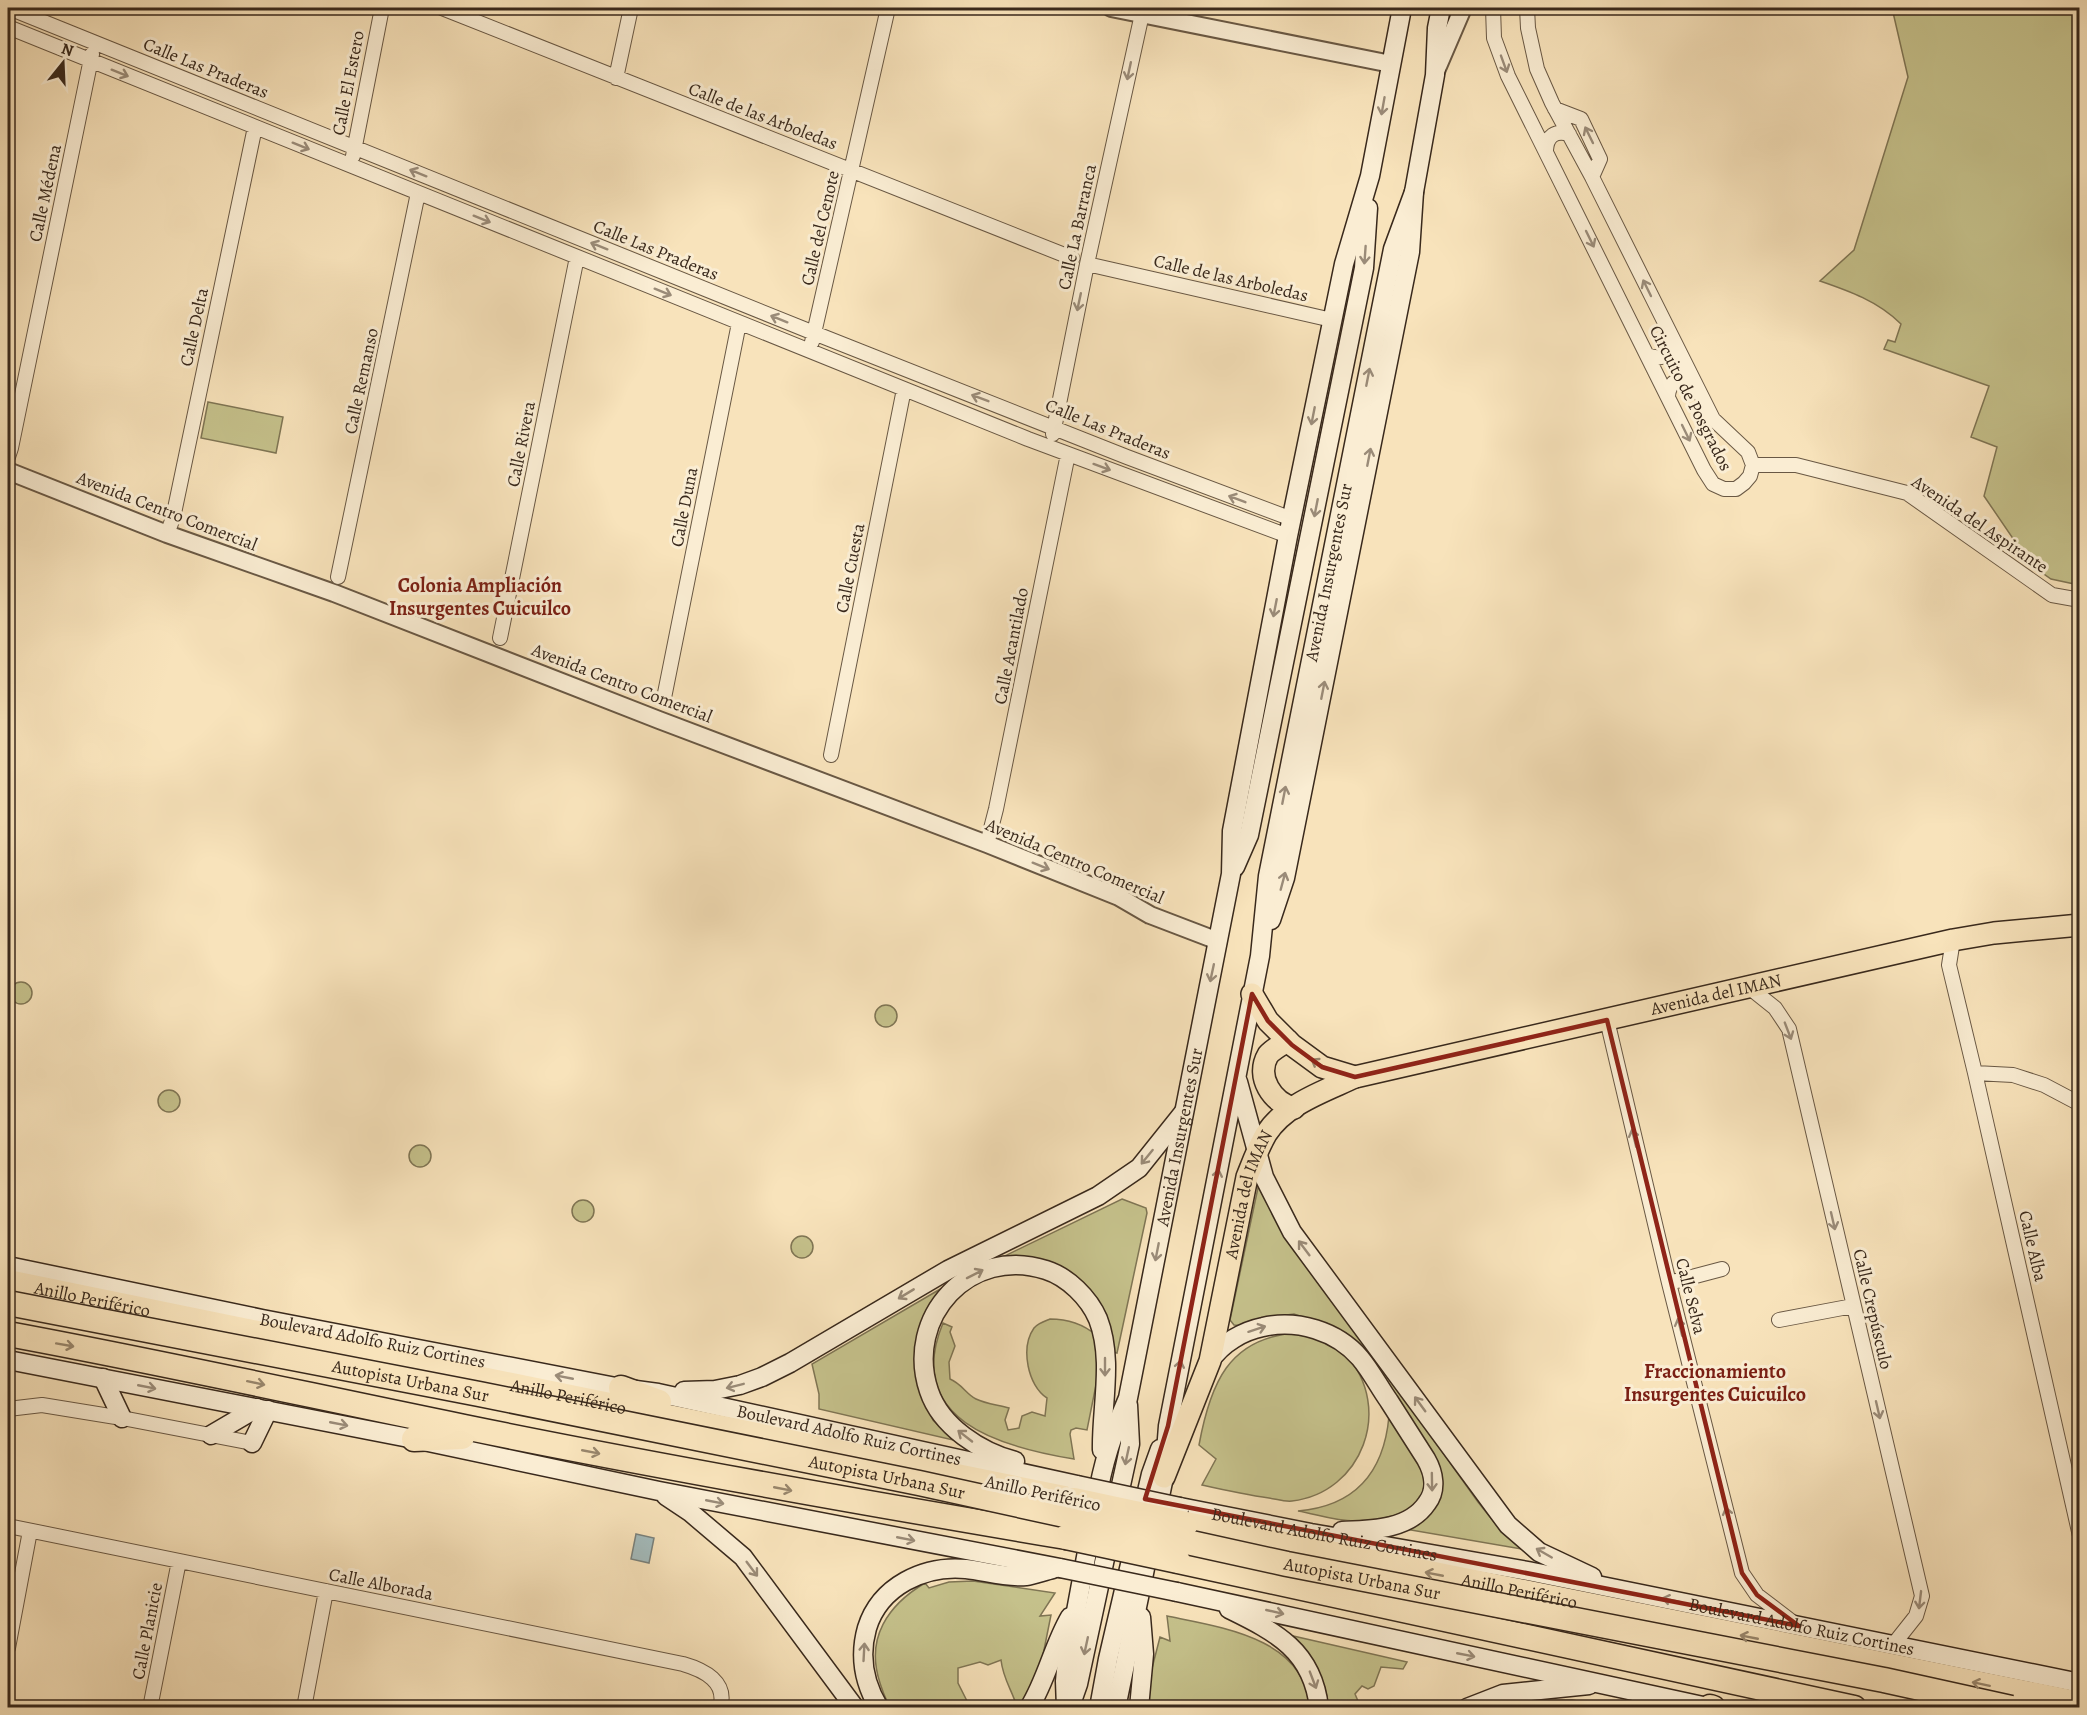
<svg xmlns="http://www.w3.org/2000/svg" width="2087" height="1715" viewBox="0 0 2087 1715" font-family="Alegreya,serif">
  <rect width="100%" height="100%" fill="#f8e3bb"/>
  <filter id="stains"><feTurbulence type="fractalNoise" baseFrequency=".00333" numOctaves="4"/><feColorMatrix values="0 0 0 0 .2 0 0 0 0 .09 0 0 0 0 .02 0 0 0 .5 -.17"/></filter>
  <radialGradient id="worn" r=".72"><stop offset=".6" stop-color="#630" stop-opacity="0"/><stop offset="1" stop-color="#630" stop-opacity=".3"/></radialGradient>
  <!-- green -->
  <path fill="#c5c18b" stroke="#7f7554" stroke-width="1.5" d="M 1892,8 L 2079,8 L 2079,585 L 2051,579 L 2031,565 L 1984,496 L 1997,447 L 1971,437 L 1989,386 L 1884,349 L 1888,340 L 1895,342 L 1901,324 C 1878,301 1849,291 1820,281 L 1854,250 L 1908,77 Z
    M 208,402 L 283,417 L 276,453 L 201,438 Z
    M10 993a11 11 0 1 1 22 0a11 11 0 1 1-22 0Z
    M875 1016a11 11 0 1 1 22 0a11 11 0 1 1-22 0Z
    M158 1101a11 11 0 1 1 22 0a11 11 0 1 1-22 0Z
    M409 1156a11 11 0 1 1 22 0a11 11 0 1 1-22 0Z
    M 1259,1183 L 1379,1363 L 1478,1502 L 1498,1527 L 1527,1550 L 1405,1529 L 1439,1482 L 1331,1327 L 1294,1314 L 1263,1318 L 1244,1326 L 1234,1325 L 1230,1320 Z
    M 1122,1199 L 1146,1208 L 1147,1213 L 1117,1353 L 1113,1352 L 1079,1281 L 982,1267 Z
    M572 1211a11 11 0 1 1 22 0a11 11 0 1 1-22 0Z
    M791 1247a11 11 0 1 1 22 0a11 11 0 1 1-22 0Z
    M 954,1281 L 936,1300 L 923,1399 L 933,1420 L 953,1440 L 819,1409 L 819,1394 L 812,1364 Z
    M 1050,1319 C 1067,1319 1083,1324 1096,1335 L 1099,1370 L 1087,1430 L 1076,1428 L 1071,1430 L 1070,1434 L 1074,1459 C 1000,1447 903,1420 943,1323 L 952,1327 L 950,1332 L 955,1346 L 949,1362 L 950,1379 C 962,1384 966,1394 976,1399 C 986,1404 999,1405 1009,1408 L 1005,1420 L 1008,1430 L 1019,1428 L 1022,1416 L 1032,1412 L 1045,1416 L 1047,1398 C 1028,1386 1020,1348 1034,1328 C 1038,1323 1045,1321 1050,1319 Z
    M 1297,1333 C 1314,1337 1334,1342 1346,1355 C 1394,1408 1362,1493 1292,1501 C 1285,1502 1276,1499 1269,1498 C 1247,1495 1224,1490 1202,1485 L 1216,1459 L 1199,1445 C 1210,1385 1228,1337 1297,1333 Z
    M 1389,1416 C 1400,1435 1418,1455 1423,1476 C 1431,1514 1383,1520 1357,1521 C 1338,1522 1316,1514 1298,1511 C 1355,1506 1384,1472 1389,1416 Z
    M 973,1581 L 1055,1593 L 1040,1616 L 1051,1615 L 1042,1660 L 1023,1707 L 1017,1707 C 1012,1690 1003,1679 1001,1660 L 988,1665 L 980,1662 L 958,1668 L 958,1683 L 970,1707 L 891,1707 C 885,1700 883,1692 880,1683 C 865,1638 888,1605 925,1583 L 929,1588 L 949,1582 Z
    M 1167,1616 C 1220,1627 1306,1638 1309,1707 L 1146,1708 L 1149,1680 L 1160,1637 L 1170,1641 Z
    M 1289,1635 L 1407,1662 L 1403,1669 L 1381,1667 L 1374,1686 L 1368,1689 L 1362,1686 L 1355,1694 L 1358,1701 L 1356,1707 L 1328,1707 C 1327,1677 1309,1656 1289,1635 Z
    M 1572,1700 L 1613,1707 L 1490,1708 L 1508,1701 Z"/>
  <!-- water -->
  <path fill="#a3bbbc" stroke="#79817c" stroke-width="1.5" d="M 636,1534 L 654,1538 L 649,1563 L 631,1559 Z"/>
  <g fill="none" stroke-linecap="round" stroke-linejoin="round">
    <defs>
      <path id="minor" d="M 9,8 L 814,333 L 1127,457 L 1292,519
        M 442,8 L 1072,258
        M 1493,8 L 1494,38 L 1508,76 L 1704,470 L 1713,484 L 1724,489 L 1736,489 L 1744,483 L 1750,476 L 1753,465 L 1748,452 L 1713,419 L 1592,177 L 1552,103 L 1537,69 L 1528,28 L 1527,8
        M 8,27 L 1028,439 L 1288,536
        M 616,78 L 631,8
        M 1555,109 L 1581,119 L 1600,159 L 1592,177
        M 1546,150 C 1547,136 1555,130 1569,134
        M 353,156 L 382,8
        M 1087,264 L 1332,320
        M 812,342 L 888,8
        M 1647,355 C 1661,361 1672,355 1674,341
        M 1668,396 C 1669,381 1681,375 1694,381
        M 1053,434 L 1087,264 L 1142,14
        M 8,457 L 11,448 L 92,54
        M 1753,465 L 1796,465 L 1907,493 L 2052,595 L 2080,600
        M 167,534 L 173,518 L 255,127
        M 338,577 L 418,193
        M 500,638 L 577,257
        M 664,698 L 739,323
        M 831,755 L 904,389
        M 987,844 L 996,809 L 1068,454
        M 1953,940 L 1949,965 L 1975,1073 L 2080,1536
        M 1750,988 L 1775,1008 L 1789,1029 L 1922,1596 L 1916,1616 L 1893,1645
        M 1607,1020 L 1669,1283 L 1742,1573 L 1757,1595 L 1795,1624
        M 1975,1073 L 2013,1075 L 2044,1085 L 2080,1104
        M 1669,1283 L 1722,1269
        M 1779,1320 L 1853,1306
        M 8,1409 L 42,1405 L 122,1418 L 252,1443
        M 8,1526 L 683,1664 C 704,1670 728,1682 720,1708
        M 8,1648 L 30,1531
        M 150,1708 L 179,1561
        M 304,1708 L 326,1591"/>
      <path id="tertiary" d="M 1111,8 L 1391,64
        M 1436,71 L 1463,8
        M 8,471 L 167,534 L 334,593 L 659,720 L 987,844 L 1119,897 L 1150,915 L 1218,941"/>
      <g id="secondary">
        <path d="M 1235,867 L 1249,835 L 1364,268 L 1368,208"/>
        <path d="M 1271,920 L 1285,878 L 1410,252 L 1414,192 L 1435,75 L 1437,28 L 1441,8"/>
        <path d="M 1238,1082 L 1264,1177 L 1292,1232 L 1508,1525 L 1539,1552 L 1592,1577"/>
        <path id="s1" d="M 8,1266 L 262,1319 L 621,1388 L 658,1393 L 1077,1485"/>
        <path d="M 8,1360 L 414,1439 L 659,1491 L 1060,1568"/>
        <path d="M 1210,1361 C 1222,1343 1243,1331 1263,1327 C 1297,1319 1337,1331 1360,1358 C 1371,1371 1379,1387 1389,1401 C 1401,1420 1414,1440 1426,1459 C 1434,1473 1437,1490 1427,1503 C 1409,1530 1371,1530 1342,1531"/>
        <path d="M 103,1378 L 122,1418"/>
        <path d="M 684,1391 L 715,1390 L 740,1385 L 762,1377 L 790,1363 L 948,1270 L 1098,1196 L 1139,1168 L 1183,1113"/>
        <path d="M 211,1435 L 257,1408"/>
        <path d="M 252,1443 L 268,1410"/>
        <path d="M 1015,1461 C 981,1452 941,1427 929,1391 C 904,1317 970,1245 1046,1270 C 1068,1277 1089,1298 1098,1319 C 1114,1360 1101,1408 1102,1450"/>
        <path d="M 666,1496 L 690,1512 L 743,1557 L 855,1708"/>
        <path id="s2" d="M 1096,1503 C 1103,1462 1112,1435 1128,1398 L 1231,874 L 1232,831 L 1288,536 L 1344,264 L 1370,176 L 1402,8"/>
        <path id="s3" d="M 1180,1507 L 1311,1533 L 1528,1571 L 2080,1683"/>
        <path d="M 1116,1508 L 1130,1444 L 1128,1405"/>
        <path d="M 1177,1592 L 1712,1708"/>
        <path d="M 1229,1609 C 1276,1632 1313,1651 1319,1708"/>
        <path d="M 1070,1707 L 1078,1684 L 1110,1535"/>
        <path d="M 879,1708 C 864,1683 859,1656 867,1628 C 880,1586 924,1565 966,1569 C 985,1571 1006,1578 1026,1576 C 1034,1575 1044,1571 1053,1569"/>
        <path d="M 1029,1708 C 1047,1679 1053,1646 1070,1617"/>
        <path d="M 1066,1708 L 1065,1681 L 1067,1660 L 1091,1530"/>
        <path d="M 1099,1708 L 1108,1659 L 1151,1474 L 1160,1449"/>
        <path id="s4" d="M 1116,1708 L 1164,1477 L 1168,1426 L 1260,956 L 1268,876 L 1393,249 L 1414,192"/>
        <path d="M 1139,1708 L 1144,1654 L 1141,1617"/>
        <path d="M 1467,1708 L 1503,1694 L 1589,1685"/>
      </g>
      <g id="primary">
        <path d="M 1252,994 L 1268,1021 L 1292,1045 L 1322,1067 L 1355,1077"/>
        <path d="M 1288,1041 C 1281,1045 1273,1049 1268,1055 C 1255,1077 1273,1103 1294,1108"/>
        <path id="s5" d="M 1164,1477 L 1210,1361 L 1247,1177 C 1253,1162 1258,1148 1266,1134 C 1285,1104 1325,1091 1355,1077 L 1953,940 L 1994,933 L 2080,925"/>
      </g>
      <g id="motorway">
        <path id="s6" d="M 8,1282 L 1074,1500"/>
        <path d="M 8,1334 C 160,1362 312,1396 464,1427 C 664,1468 865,1503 1066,1537"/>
        <path d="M 621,1388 L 659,1402"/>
        <path d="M 414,1439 L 462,1437"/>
        <path id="s7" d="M 1186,1524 L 2080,1704"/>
        <path d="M 1178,1561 L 1854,1708"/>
        <path d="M 1710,1707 L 1713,1708"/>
      </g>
    </defs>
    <!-- minor casing -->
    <use href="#minor" stroke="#695844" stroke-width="16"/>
    <!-- tertiary casing -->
    <use href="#tertiary" stroke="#695844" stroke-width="20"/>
    <!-- secondary casing -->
    <use href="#secondary" stroke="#39291c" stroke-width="21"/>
    <!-- primary casing -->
    <use href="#primary" stroke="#39291c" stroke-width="24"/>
    <!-- motorway casing -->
    <use href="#motorway" stroke="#39291c" stroke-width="27"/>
    <!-- minor -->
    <use href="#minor" stroke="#faedd3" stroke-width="14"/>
    <!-- tertiary -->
    <use href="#tertiary" stroke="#faedd3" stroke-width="16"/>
    <!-- secondary -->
    <use href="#secondary" stroke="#faedd3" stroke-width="18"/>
    <!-- primary -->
    <use href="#primary" stroke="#f8e3bb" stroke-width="21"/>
    <!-- motorway -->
    <use href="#motorway" stroke="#f8e3bb" stroke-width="24"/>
    <defs>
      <path id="secondary-bridge" d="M 1077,1485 L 1180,1507
        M 1060,1568 L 1177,1592"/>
      <g id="motorway-bridge">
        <path id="s8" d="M 8,1303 L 479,1394 L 919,1483 L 1287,1564 L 1884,1680 L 2011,1708"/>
        <path d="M 1074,1500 L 1186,1524"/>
        <path d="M 1066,1537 L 1178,1561"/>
      </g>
    </defs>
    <!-- secondary-bridge casing -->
    <use href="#secondary-bridge" stroke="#39291c" stroke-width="21" stroke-linecap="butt"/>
    <!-- motorway-bridge casing -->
    <use href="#motorway-bridge" stroke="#39291c" stroke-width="27" stroke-linecap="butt"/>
    <!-- secondary-bridge -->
    <use href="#secondary-bridge" stroke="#faedd3" stroke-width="18"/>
    <!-- motorway-bridge -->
    <use href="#motorway-bridge" stroke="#f8e3bb" stroke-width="24"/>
  </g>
  <!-- one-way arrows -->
  <defs><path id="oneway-shaft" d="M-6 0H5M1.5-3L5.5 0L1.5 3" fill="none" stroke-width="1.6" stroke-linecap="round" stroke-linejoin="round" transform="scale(1.5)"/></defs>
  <g stroke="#9a8b78">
    <use href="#oneway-shaft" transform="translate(1504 64) rotate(70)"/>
    <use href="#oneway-shaft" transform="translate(1129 71) rotate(102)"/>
    <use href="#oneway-shaft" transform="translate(120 73) rotate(22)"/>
    <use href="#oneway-shaft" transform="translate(1383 106) rotate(100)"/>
    <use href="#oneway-shaft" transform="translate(1589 135) rotate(-116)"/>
    <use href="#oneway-shaft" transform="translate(301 146) rotate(22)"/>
    <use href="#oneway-shaft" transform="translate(418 173) rotate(-158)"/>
    <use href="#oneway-shaft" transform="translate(482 219) rotate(22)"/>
    <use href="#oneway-shaft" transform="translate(1590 239) rotate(64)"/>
    <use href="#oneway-shaft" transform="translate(599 246) rotate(-158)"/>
    <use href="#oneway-shaft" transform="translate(1365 255) rotate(94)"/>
    <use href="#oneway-shaft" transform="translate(1647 288) rotate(-116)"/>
    <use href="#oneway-shaft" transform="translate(663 292) rotate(22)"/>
    <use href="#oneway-shaft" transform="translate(1079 302) rotate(102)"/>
    <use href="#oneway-shaft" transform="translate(779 319) rotate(-158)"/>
    <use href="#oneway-shaft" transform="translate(1368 377) rotate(-79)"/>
    <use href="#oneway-shaft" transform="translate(980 398) rotate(-159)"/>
    <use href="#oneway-shaft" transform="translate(1313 416) rotate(101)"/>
    <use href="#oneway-shaft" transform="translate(1686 433) rotate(64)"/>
    <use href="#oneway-shaft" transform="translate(1369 457) rotate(-79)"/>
    <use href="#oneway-shaft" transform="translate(1102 467) rotate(20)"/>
    <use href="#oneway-shaft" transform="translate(1237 499) rotate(-159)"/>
    <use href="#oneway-shaft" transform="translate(1316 508) rotate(101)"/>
    <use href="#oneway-shaft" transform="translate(1275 608) rotate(101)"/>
    <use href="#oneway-shaft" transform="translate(1323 690) rotate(-79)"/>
    <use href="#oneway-shaft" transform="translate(1284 795) rotate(-79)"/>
    <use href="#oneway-shaft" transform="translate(1041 866) rotate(22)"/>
    <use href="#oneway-shaft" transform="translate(1283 881) rotate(-75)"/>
    <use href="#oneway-shaft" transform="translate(1212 973) rotate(102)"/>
    <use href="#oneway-shaft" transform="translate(1788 1031) rotate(69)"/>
    <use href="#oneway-shaft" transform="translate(1634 1138) rotate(-104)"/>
    <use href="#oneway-shaft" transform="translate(1147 1157) rotate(129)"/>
    <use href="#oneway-shaft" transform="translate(1217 1178) rotate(-79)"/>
    <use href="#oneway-shaft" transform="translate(1833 1221) rotate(77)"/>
    <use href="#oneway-shaft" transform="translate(1304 1248) rotate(-127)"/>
    <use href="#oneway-shaft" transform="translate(1157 1252) rotate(101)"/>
    <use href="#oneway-shaft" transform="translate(975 1274) rotate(-27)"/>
    <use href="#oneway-shaft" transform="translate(906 1294) rotate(149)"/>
    <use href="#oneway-shaft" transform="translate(1680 1327) rotate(-104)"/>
    <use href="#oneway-shaft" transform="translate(1257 1329) rotate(-18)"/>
    <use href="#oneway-shaft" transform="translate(1105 1367) rotate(90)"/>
    <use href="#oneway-shaft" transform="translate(1179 1369) rotate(-79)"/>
    <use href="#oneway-shaft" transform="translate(564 1377) rotate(-169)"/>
    <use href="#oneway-shaft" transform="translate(735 1386) rotate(166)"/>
    <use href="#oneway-shaft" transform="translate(147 1387) rotate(11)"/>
    <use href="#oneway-shaft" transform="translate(1420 1404) rotate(-126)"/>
    <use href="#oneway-shaft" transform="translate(1878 1410) rotate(77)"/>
    <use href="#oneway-shaft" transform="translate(339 1424) rotate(11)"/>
    <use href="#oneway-shaft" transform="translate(965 1436) rotate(-142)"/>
    <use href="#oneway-shaft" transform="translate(1127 1456) rotate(102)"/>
    <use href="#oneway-shaft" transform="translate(1432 1482) rotate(89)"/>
    <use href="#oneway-shaft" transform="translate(715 1502) rotate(11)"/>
    <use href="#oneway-shaft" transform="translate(1728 1516) rotate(-104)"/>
    <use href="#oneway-shaft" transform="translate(906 1539) rotate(11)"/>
    <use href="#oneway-shaft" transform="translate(1544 1553) rotate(-150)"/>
    <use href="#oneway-shaft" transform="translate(752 1569) rotate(53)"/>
    <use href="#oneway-shaft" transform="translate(1671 1600) rotate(-168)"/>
    <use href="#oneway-shaft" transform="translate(1920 1600) rotate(97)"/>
    <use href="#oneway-shaft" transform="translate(1275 1612) rotate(13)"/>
    <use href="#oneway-shaft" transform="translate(1086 1646) rotate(102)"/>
    <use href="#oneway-shaft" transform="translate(864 1652) rotate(-87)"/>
    <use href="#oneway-shaft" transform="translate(1466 1655) rotate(11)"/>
    <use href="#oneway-shaft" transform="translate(1313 1680) rotate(69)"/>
  </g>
  <g stroke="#98866c">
    <use href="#oneway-shaft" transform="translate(1319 1064) rotate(-149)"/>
    <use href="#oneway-shaft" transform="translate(65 1345) rotate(10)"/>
    <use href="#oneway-shaft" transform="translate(256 1383) rotate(12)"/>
    <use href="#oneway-shaft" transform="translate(591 1452) rotate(11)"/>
    <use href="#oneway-shaft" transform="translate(783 1489) rotate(11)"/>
    <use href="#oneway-shaft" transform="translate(1434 1574) rotate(-169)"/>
    <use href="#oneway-shaft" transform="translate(1749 1637) rotate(-169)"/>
    <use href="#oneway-shaft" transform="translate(1981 1684) rotate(-168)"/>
  </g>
  <!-- marked area -->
  <path fill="none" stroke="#8f2418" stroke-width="4.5" stroke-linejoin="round" d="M 1252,994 L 1268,1021 L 1292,1045 L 1322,1067 L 1355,1077 L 1607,1020 L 1742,1573 L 1757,1595 L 1799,1626 L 1145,1499 L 1168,1426 Z"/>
  <g text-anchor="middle" stroke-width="6" stroke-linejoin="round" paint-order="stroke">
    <!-- street labels -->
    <g font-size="18" fill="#39291c" stroke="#faedd3">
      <text transform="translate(206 68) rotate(22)" y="6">Calle Las Praderas</text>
      <text transform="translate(348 83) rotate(-79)" y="6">Calle El Estero</text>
      <text transform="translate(763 116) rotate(21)" y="6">Calle de las Arboledas</text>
      <text transform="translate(45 193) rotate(-78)" y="6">Calle Médena</text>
      <text transform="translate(1077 227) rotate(-78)" y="6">Calle La Barranca</text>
      <text transform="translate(820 228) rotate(-77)" y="6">Calle del Cenote</text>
      <text transform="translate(656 250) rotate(22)" y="6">Calle Las Praderas</text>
      <text transform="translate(1231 278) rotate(13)" y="6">Calle de las Arboledas</text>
      <text transform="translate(194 327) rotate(-78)" y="6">Calle Delta</text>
      <text transform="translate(361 381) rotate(-78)" y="6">Calle Remanso</text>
      <text transform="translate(1691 398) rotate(63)" y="6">Circuito de Posgrados</text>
      <text transform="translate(1108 429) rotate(22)" y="6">Calle Las Praderas</text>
      <text transform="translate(521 444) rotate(-79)" y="6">Calle Rivera</text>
      <text transform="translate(684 507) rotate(-79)" y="6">Calle Duna</text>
      <text transform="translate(167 511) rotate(21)" y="6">Avenida Centro Comercial</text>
      <text transform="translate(1980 524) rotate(34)" y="6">Avenida del Aspirante</text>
      <text transform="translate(850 568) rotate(-79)" y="6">Calle Cuesta</text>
      <text dy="6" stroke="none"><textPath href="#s4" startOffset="1156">Avenida Insurgentes Sur</textPath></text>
      <text transform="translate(1011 646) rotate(-79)" y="6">Calle Acantilado</text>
      <text transform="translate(622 683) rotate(21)" y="6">Avenida Centro Comercial</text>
      <text transform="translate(1075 861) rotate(23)" y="6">Avenida Centro Comercial</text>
      <text dy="6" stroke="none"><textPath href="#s5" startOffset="837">Avenida del IMAN</textPath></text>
      <text dy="6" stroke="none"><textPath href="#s2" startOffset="376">Avenida Insurgentes Sur</textPath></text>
      <text dy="6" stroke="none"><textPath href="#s5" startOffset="296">Avenida del IMAN</textPath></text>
      <text transform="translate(2033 1246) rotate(77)" y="6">Calle Alba</text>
      <text transform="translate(1691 1296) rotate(76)" y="6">Calle Selva</text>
      <text dy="6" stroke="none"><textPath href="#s6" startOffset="86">Anillo Periférico</textPath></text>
      <text transform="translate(1873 1309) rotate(77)" y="6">Calle Crepúsculo</text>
      <text dy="6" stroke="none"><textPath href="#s1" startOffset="372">Boulevard Adolfo Ruiz Cortines</textPath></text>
      <text dy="6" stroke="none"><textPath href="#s8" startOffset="410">Autopista Urbana Sur</textPath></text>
      <text dy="6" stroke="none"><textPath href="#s6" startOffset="572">Anillo Periférico</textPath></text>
      <text dy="6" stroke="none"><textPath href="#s1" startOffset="858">Boulevard Adolfo Ruiz Cortines</textPath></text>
      <text dy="6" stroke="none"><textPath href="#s8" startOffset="896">Autopista Urbana Sur</textPath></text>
      <text transform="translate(1043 1493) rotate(12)" y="6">Anillo Periférico</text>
      <text dy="6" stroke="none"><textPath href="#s3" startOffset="147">Boulevard Adolfo Ruiz Cortines</textPath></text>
      <text dy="6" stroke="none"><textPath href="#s8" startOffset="1382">Autopista Urbana Sur</textPath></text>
      <text transform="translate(381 1584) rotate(11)" y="6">Calle Alborada</text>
      <text dy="6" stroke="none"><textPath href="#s7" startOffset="340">Anillo Periférico</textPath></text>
      <text dy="6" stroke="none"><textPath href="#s3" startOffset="633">Boulevard Adolfo Ruiz Cortines</textPath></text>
      <text transform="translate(147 1631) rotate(-79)" y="6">Calle Planicie</text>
    </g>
    <!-- neighbourhood labels -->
    <g font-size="20" font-weight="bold" fill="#7a1f14" stroke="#faedd3">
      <text x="480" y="592">Colonia Ampliación<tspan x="480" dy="23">Insurgentes Cuicuilco</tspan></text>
      <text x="1715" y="1378">Fraccionamiento<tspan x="1715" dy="23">Insurgentes Cuicuilco</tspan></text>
    </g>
  </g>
  <!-- margin -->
  <rect width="2087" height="1715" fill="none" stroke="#f8e3bb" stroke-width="30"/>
  <rect x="9" y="9" width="2069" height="1697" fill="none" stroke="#39291c" stroke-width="3"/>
  <rect x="15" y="15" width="2057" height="1685" fill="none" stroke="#39291c" stroke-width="1.5"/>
  <!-- north arrow -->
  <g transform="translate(63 63) rotate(18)" stroke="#faedd3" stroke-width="4.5" paint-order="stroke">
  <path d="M0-4.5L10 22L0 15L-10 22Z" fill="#39291c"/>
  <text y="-9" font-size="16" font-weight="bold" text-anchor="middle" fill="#39291c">N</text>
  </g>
  <rect width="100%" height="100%" filter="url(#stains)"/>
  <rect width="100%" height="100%" fill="url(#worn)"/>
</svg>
